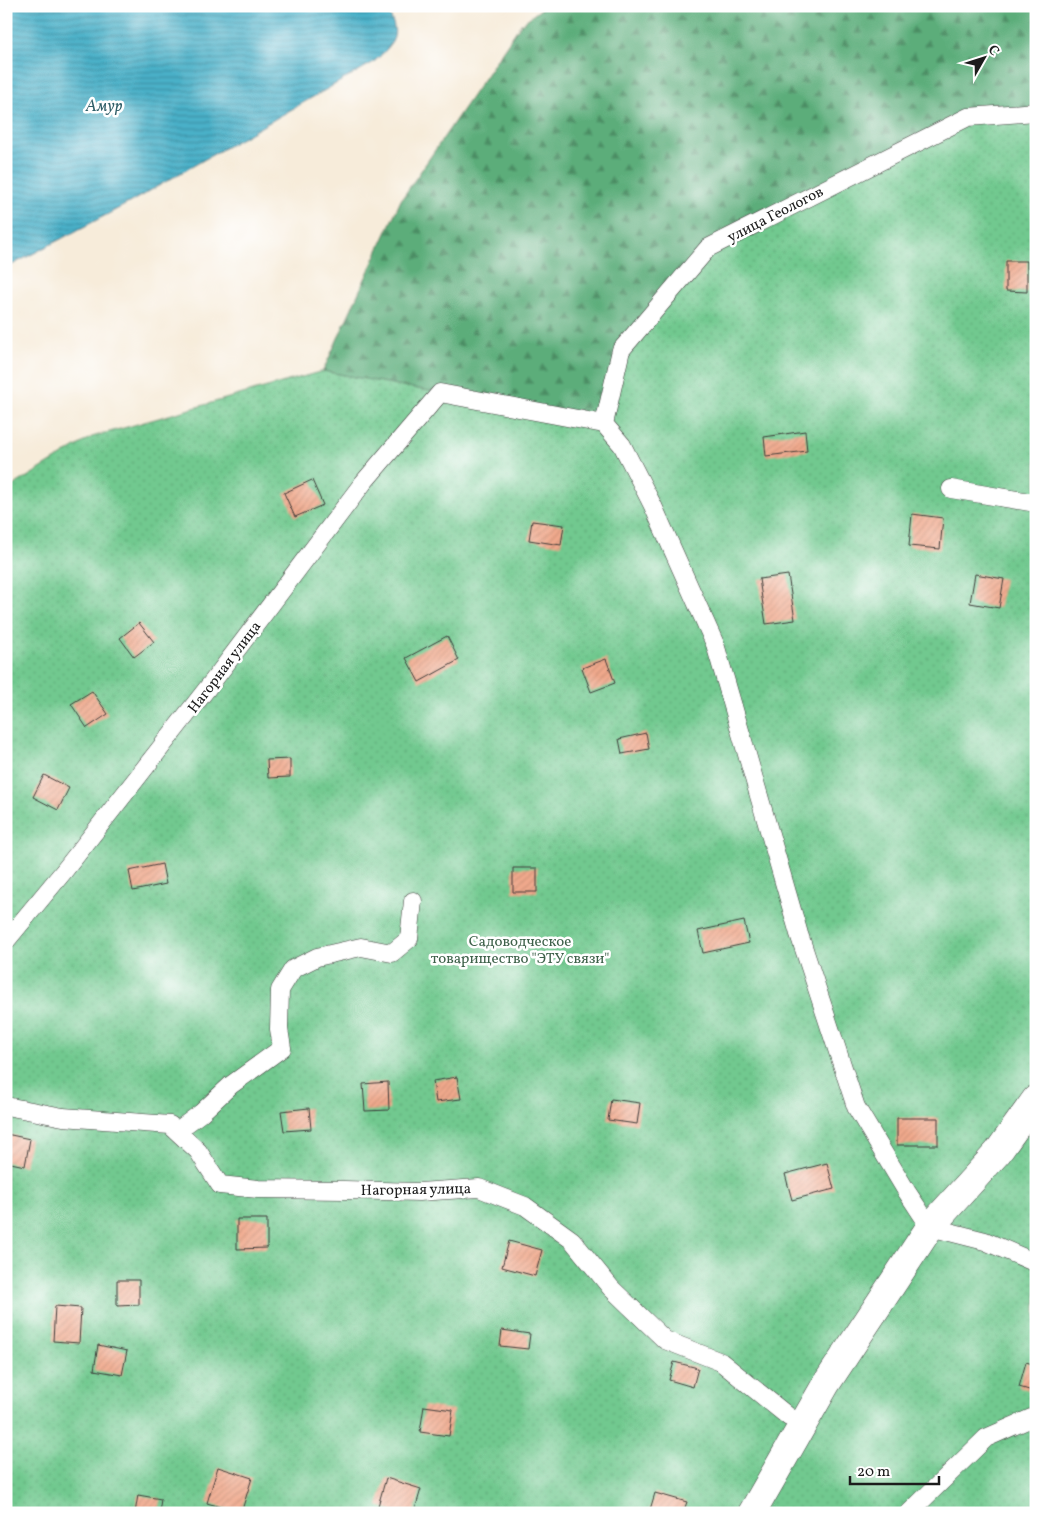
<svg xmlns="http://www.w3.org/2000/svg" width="1042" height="1519" viewBox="0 0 1042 1519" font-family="Vollkorn,serif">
  <defs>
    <pattern id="grass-dots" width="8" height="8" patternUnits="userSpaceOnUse" patternTransform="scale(1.25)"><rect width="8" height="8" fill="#71c98f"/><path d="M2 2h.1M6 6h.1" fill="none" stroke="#61ac7b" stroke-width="1.8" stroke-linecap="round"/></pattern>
    <pattern id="forest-firs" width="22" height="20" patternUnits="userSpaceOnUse" patternTransform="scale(1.25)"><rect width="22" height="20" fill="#5cad7a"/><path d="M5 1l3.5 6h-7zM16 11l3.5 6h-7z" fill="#4b8c63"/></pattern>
    <pattern id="water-rules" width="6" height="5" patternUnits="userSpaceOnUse" patternTransform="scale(1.25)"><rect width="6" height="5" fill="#49b0c8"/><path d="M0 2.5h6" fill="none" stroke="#3c8ea2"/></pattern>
    <pattern id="building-hatch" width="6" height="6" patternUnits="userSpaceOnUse" patternTransform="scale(1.25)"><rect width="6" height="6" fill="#f0a98c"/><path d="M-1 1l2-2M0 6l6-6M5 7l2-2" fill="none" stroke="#cd9178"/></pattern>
  </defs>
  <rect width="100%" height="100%" fill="#fff"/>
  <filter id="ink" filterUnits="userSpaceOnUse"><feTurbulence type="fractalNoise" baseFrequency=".02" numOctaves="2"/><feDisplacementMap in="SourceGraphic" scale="10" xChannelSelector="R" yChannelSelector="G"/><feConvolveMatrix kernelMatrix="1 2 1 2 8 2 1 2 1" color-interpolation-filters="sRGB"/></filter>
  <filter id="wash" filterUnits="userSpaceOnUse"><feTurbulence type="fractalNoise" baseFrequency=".0096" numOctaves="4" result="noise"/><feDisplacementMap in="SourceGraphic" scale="20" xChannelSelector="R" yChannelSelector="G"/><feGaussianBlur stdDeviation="1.12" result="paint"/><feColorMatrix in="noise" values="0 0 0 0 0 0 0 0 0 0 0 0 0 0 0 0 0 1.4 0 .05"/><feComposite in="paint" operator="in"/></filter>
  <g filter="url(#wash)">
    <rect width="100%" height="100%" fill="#f7ecda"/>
    <!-- grass -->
    <path fill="url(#grass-dots)" stroke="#467256" d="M 1036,112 L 1036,1513 L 6,1513 L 6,490 L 92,437 L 323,371 L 604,424 L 621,350 L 708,248 L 968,117 Z"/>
    <!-- forest -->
    <path fill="url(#forest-firs)" stroke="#3c644b" d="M 545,6 L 1036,6 L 1036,112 L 968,117 L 708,248 L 621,350 L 604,424 L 323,371 L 401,200 L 521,24 Z"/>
    <!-- water -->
    <path fill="url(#water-rules)" stroke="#326672" d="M 6,6 L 385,6 C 401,35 397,40 374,62 L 127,204 L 6,268 Z"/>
    <g id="blocks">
      <!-- building -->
      <path fill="url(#building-hatch)" d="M 1006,261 L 1027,261 L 1027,292 L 1006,291 Z
        M 805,431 L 807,451 L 766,456 L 764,437 Z
        M 312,480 L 323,505 L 295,517 L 284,493 Z
        M 912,514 L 943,518 L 940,549 L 909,546 Z
        M 532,521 L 564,525 L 561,545 L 529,540 Z
        M 975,574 L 1004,579 L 999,608 L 970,603 Z
        M 788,575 L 795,620 L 766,624 L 759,579 Z
        M 139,623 L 154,642 L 134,657 L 120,638 Z
        M 447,636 L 459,660 L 419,682 L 406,658 Z
        M 606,659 L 615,683 L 591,692 L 582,668 Z
        M 92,691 L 108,714 L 87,728 L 71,704 Z
        M 646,733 L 649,749 L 622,754 L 619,739 Z
        M 290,759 L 290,777 L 268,778 L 267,760 Z
        M 44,775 L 69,788 L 58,810 L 33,797 Z
        M 162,864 L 166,884 L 133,891 L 129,871 Z
        M 513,868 L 537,868 L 537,892 L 513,892 Z
        M 744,921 L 749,943 L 703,953 L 698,931 Z
        M 457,1077 L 461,1099 L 436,1102 L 433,1081 Z
        M 388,1082 L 389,1110 L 365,1111 L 363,1084 Z
        M 611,1099 L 640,1103 L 637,1124 L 608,1120 Z
        M 309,1108 L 311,1129 L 284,1131 L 281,1111 Z
        M 897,1118 L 938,1118 L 938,1145 L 897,1145 Z
        M 6,1134 L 30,1139 L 25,1166 L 6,1162 Z
        M 827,1163 L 834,1189 L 792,1200 L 785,1174 Z
        M 237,1219 L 267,1219 L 267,1248 L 237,1249 Z
        M 509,1241 L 542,1250 L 535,1276 L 502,1267 Z
        M 117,1280 L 139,1280 L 139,1305 L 117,1306 Z
        M 55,1306 L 81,1308 L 79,1343 L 53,1341 Z
        M 502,1330 L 530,1334 L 528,1349 L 500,1346 Z
        M 98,1345 L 127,1351 L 122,1375 L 94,1370 Z
        M 674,1362 L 698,1368 L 693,1387 L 669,1380 Z
        M 1026,1362 L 1036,1365 L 1036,1392 L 1019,1387 Z
        M 424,1406 L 453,1410 L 449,1436 L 420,1432 Z
        M 218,1467 L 252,1478 L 241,1513 L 207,1503 Z
        M 386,1478 L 421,1489 L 414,1513 L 400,1513 L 378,1506 Z
        M 655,1493 L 687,1502 L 683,1513 L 649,1513 Z
        M 138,1495 L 161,1499 L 159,1513 L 135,1513 Z"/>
    </g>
  </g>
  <g filter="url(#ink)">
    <use href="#blocks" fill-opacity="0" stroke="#3d3b38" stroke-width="1"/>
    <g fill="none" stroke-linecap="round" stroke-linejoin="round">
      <defs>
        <path id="service" d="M 604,424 L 621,350 L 708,248 L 968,117 L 1036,112
          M 951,489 L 1036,503
          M 6,941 L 64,871 L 213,681 L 363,483 L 440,393 L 604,424 L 622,445 L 653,506 L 715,644 L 799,934 L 856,1107 L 907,1192 L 930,1227 L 985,1241 L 1036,1263
          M 6,1106 L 63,1117 L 170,1125 L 198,1151 L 220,1185 L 258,1189 L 345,1190 L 419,1192 L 479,1188 L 525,1206 L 572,1240 L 611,1288 L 665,1340 L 721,1362 L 789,1417 L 803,1423
          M 177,1131 L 201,1113 L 231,1085 L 282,1048 L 279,1029 L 280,990 L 293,969 L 317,957 L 361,947 L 392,953 L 409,939 L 413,901
          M 909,1513 L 986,1438 L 1036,1416"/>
        <path id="minor" d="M 752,1513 L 826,1384 L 930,1227 L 998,1152 L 1036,1099"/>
      </defs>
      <!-- service casing -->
      <use href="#service" stroke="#3d3b38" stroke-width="19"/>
      <!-- minor casing -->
      <use href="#minor" stroke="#3d3b38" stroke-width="29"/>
      <!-- service -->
      <use href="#service" stroke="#fff" stroke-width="18"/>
      <!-- minor -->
      <use href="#minor" stroke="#fff" stroke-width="28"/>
    </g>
  </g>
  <g text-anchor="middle" stroke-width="5" stroke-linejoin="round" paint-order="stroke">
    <!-- street labels -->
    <g font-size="15" fill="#1c1c1c" stroke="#fff">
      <text transform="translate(775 214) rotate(-27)" y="5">улица Геологов</text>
      <text transform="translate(224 667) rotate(-53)" y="5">Нагорная улица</text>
      <text transform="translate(416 1189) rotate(-1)" y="5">Нагорная улица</text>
    </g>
    <!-- park labels -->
    <g font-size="15" fill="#3e614a" stroke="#fff">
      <text x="520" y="946">Садоводческое<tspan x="520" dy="17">товарищество "ЭТУ связи"</tspan></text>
    </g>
    <!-- water labels -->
    <g font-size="16" font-style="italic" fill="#305f69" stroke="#fff">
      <text x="104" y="111">Амур</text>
    </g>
  </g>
  <!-- margin -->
  <rect width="1042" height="1519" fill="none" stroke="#fff" stroke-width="25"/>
  <!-- north arrow -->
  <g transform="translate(984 58) rotate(51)" stroke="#ffffff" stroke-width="4" paint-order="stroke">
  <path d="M0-4L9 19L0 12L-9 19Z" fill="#1c1c1c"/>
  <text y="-8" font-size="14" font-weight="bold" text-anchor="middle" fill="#1c1c1c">С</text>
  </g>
  <!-- scale -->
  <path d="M850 1476v8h89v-8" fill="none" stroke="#1c1c1c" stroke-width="2.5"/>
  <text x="857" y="1476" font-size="15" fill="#1c1c1c" stroke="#ffffff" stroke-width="4" paint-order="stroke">20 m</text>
</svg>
